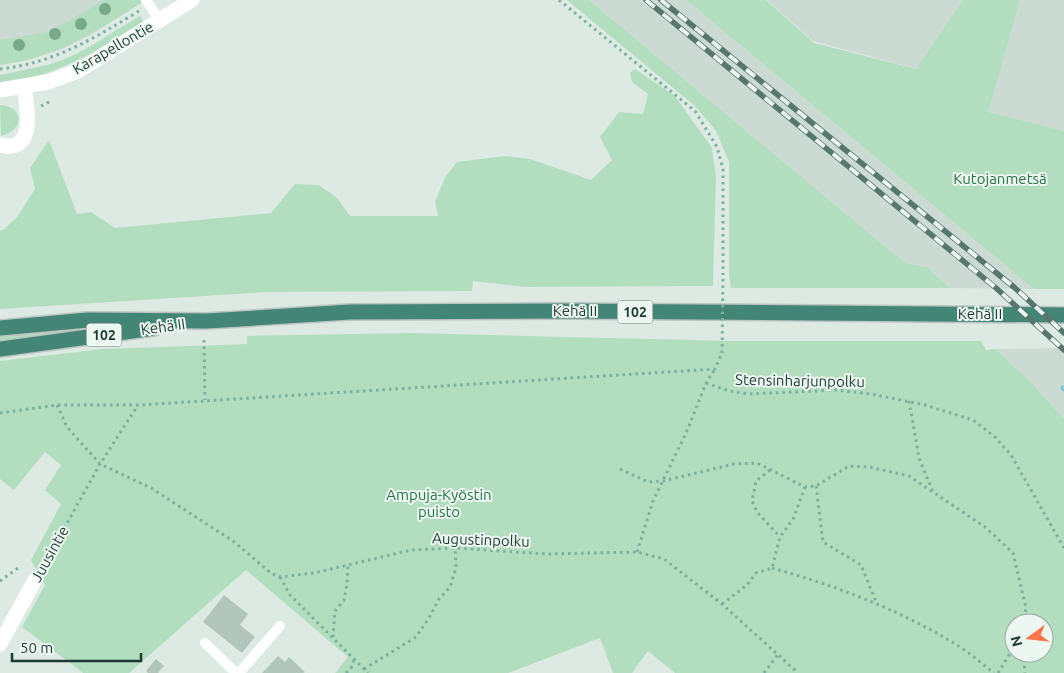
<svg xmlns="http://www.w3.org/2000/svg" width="1064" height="673" viewBox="0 0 1064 673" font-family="Ubuntu,sans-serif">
  <rect width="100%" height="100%" fill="#ddeae4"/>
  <!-- built -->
  <path fill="#cbdad3" d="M 0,0 L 146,0 L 89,36 L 60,50 L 29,59 L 0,65 Z
    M 589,0 L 686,0 L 1034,289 L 950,288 L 927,267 L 905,263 Z
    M 767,0 L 963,0 L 917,69 L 813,41 Z
    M 1020,0 L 1064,0 L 1064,131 L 987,112 Z
    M 1064,348 L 1064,419 L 1028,379 L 995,349 Z"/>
  <!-- green -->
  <path fill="#b3ddbf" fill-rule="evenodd" d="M 104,0 L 139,0 L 141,3 C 97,31 53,59 0,65 L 0,40 L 46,32 L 66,23 Z
    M 567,0 L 589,0 L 905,263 L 927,267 L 950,288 L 731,288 L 729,275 L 729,162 L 716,131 L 695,106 Z
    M 686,0 L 766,0 L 814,43 L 916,69 L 963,0 L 1020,0 L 988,112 L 1064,131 L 1064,289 L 1034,289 Z
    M 140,16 L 144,23 C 116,40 88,57 57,69 C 39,77 19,79 0,82 L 0,75 C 22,70 44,67 65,59 C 91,48 115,30 140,16 Z
    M 635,69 L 674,95 L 712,148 L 716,177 L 713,286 L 525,287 L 473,281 L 472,291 L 267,292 L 0,309 L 0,230 L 3,230 L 17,217 L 35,189 L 30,168 L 49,140 L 77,214 L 91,212 L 115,228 L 271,213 L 295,184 L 319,185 L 337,198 L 350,216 L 438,216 L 435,201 L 446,176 L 457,162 L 505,156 L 530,159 L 591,180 L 612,160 L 600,137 L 619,112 L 643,114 L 648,94 L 632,82 L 630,73 Z
    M 0,105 C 25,106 24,131 1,136 Z
    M 88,327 L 87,331 L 15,342 L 0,340 L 0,332 Z
    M 413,333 L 732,341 L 981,341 L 986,350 L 995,349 L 1028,379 L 1064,419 L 1064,673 L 675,673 L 648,651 L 632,673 L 613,673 L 600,638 L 508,673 L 335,673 L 348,657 L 246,570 L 129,673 L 83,673 L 22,627 L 45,585 L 31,560 L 61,504 L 45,490 L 61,465 L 45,452 L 14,490 L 0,479 L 0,361 L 103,349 L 247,344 L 247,336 ZM 1014,623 L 1044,623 L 1044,653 L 1014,653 Z"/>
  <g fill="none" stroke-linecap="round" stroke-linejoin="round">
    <!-- stream -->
    <path stroke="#7fc7d4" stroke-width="5" d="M 1063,388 L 1064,389"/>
  </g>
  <!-- building -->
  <path fill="#b2c5bd" d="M 224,595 L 248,614 L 240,625 L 255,637 L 242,653 L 203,622 Z
    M 278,656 L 285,662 L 289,657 L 305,672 L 303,673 L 262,673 Z
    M 156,659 L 164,666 L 158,673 L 148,673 L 146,671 Z"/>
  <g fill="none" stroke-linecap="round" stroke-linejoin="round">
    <defs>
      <path id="trunk" d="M 0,328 L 88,320 L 207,321 L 350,312 L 569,311 L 1064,315
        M 0,349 L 154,328"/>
    </defs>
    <!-- trunk casing -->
    <use href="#trunk" stroke="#bcc4c2" stroke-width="18"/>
    <!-- path -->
    <path stroke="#7bb09f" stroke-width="3" stroke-dasharray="2.5 4" stroke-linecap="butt" d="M 559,0 L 695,111 L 717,147 L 723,169 L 723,274
      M 0,69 C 54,63 93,39 139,11
      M 41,106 L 49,102
      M 204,340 L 205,400
      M 706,383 L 729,391 L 749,394 L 837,390 L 871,394 L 925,405 L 973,420 L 995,437 L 1011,455 L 1064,548
      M 909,401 L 919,458 L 933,492
      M 57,405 L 67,427 L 100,464 L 151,488 L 233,541 L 271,573 L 280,577 L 314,573 L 411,550 L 455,548 L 547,554 L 637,552 L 664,559 L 722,604 L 798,673
      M 0,413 L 57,405 L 139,405 L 715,369 L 722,353
      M 620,469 L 648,482 L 663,481 L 734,464 L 757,463 L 805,487 L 816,486 L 849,466 L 869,467 L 909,476 L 985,527 L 1013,553 L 1026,608 L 1023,623
      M 770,470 L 756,481 L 752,501 L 757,512 L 780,537
      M 816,486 L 823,542 L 861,565 L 877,604
      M 637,552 L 653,501 L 687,431 L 706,383 L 715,369
      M 42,568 L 100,464 L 138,405
      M 772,568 C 837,586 900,610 957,645 C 970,653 982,664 994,673
      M 280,577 L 290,595 L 368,673
      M 0,581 L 18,568
      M 722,604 L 747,585 L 756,573 L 772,568 L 780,537 L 793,519 L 805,487
      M 333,637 L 335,611 L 344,600 L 347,584 L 348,565
      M 1023,653 L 1025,673
      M 364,669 L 416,637 L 429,618 L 439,599 L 450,587 L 456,568 L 455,548
      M 346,673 L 351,668 L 354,660
      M 764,673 L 778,654
      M 998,673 L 1014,647"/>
    <!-- service -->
    <path stroke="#fff" stroke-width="10" d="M 146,0 L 160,21
      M 205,643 L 236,673
      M 239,673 L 280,626"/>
    <!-- minor -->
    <path stroke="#fff" stroke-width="15" d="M 0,90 L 48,82 L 78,71 L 192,0
      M 0,145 C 37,154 27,107 24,86
      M 0,644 L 35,580"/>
    <!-- trunk -->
    <use href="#trunk" stroke="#438676" stroke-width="15"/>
    <defs>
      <path id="rail" d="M 646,0 L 996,288 L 1064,350
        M 661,0 L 1015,288 L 1064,333"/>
    </defs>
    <!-- rail casing -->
    <use href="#rail" stroke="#57766e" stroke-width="5.5"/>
    <!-- rail -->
    <use href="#rail" stroke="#edf7f2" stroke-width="4" stroke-dasharray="11" stroke-linecap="butt"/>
    <!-- path-bridge -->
    <path stroke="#7bb09f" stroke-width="3" stroke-dasharray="2.5 4" stroke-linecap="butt" d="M 722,353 L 723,274"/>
  </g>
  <!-- trees -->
  <g fill="#78a98b">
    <circle cx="105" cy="9" r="6"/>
    <circle cx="81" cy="24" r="6"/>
    <circle cx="55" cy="34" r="6"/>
    <circle cx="19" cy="45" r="6"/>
  </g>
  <g text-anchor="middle" stroke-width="4" stroke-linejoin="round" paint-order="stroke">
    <!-- shield labels -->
    <g fill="#edf7f2" stroke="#5c736c" stroke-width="1">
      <rect x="617.5" y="300.5" width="35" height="23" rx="4"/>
      <rect x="86.5" y="323.5" width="35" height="23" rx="4"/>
    </g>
    <g font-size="14" font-weight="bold" fill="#1e3a32">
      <text x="635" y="317">102</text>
      <text x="104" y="340">102</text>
    </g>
    <!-- street labels -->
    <g font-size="15" fill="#1e3a32" stroke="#edf7f2">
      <text transform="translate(113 48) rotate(-30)" y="5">Karapellontie</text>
      <text x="575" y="316">Kehä II</text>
      <text x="980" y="319">Kehä II</text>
      <text transform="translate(163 327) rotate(-8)" y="5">Kehä II</text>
      <text transform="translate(800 381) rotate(1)" y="5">Stensinharjunpolku</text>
      <text transform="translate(481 540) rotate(2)" y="5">Augustinpolku</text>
      <text transform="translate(50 554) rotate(-61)" y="5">Juusintie</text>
    </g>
    <!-- park labels -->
    <g font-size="15" fill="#257343" stroke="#edf7f2">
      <text x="1000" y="184">Kutojanmetsä</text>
      <text x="439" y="500">Ampuja-Kyöstin<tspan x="439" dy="17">puisto</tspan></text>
    </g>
  </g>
  <!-- north arrow -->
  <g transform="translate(1029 638) rotate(255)"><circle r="24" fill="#edf7f2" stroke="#9aaba5"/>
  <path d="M0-4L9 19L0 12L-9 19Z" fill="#fc7549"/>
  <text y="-8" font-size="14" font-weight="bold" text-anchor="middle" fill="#1e3a32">N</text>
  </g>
  <!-- scale -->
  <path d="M12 653v8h129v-8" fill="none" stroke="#1e3a32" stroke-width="2.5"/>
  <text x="20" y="653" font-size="15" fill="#1e3a32" stroke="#edf7f2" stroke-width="4" paint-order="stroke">50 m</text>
</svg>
